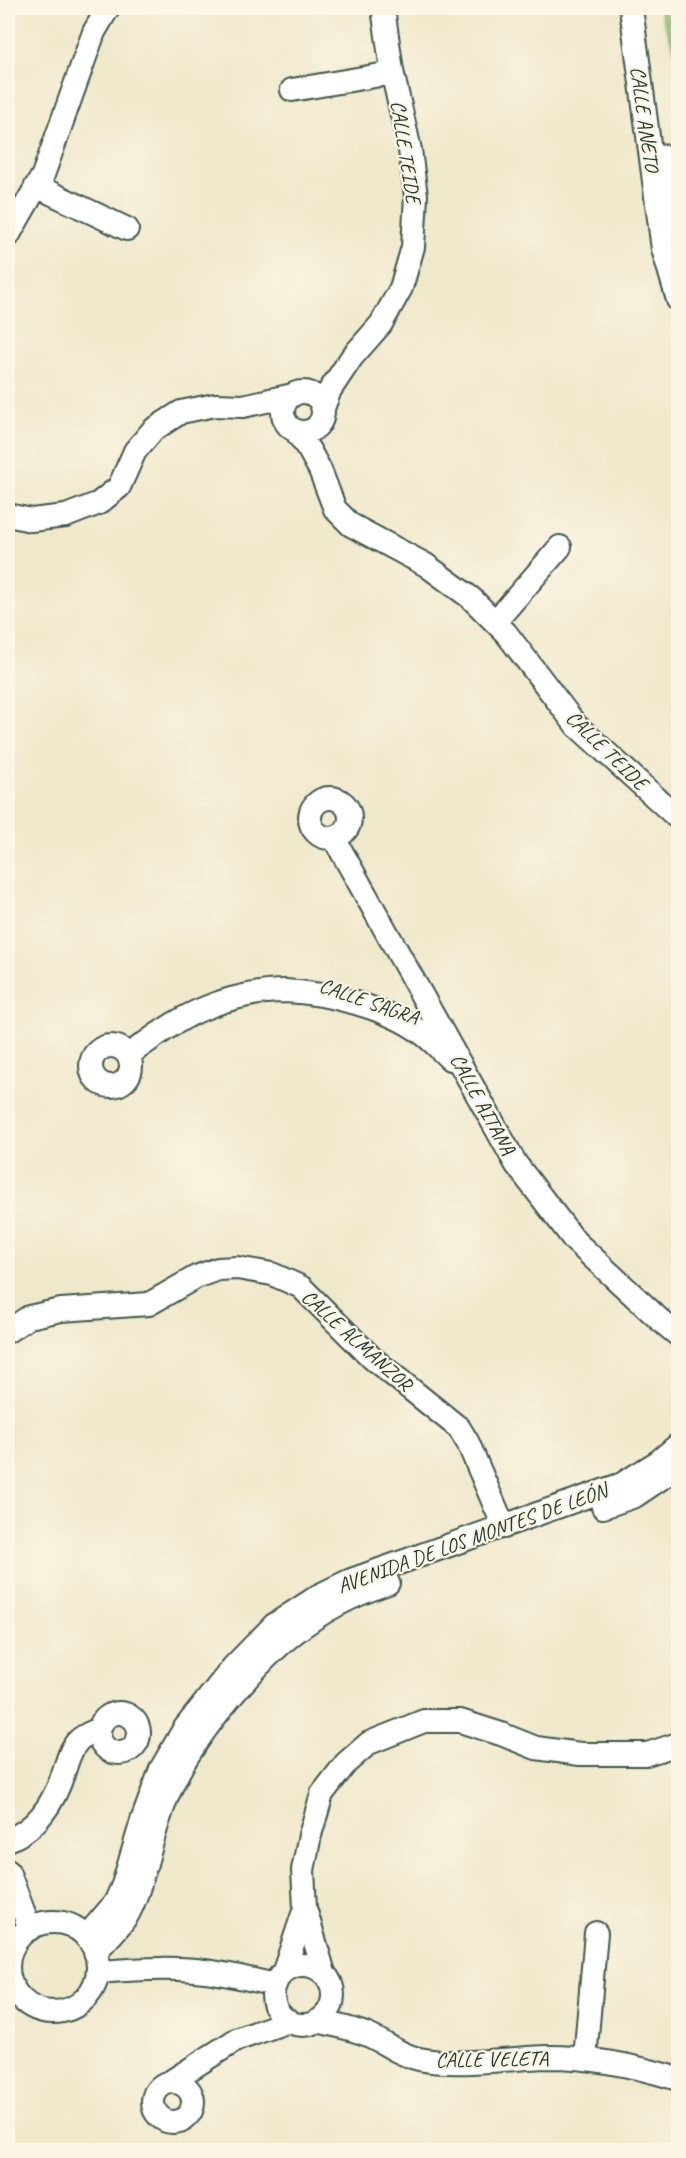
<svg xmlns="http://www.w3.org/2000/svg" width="686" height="2158" viewBox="0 0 686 2158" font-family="Caveat,sans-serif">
  <defs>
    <pattern id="grass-dots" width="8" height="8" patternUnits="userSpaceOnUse" patternTransform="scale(1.5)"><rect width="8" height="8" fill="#97c979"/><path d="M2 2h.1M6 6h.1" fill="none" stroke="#7ba464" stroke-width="1.8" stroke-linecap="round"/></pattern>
  </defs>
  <rect width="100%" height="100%" fill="#fcf5e5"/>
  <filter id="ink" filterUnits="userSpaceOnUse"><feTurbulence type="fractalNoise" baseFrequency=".0167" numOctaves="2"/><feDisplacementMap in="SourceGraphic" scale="12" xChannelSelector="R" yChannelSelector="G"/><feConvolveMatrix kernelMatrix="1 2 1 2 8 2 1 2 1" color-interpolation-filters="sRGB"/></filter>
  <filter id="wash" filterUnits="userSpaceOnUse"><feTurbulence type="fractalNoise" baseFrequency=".008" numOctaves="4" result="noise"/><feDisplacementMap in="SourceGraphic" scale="24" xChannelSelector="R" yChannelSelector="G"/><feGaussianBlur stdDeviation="1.35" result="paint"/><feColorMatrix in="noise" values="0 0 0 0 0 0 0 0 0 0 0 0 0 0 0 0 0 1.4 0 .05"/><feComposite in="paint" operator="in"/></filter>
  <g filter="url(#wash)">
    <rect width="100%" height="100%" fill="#efe8ca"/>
    <!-- grass -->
    <path fill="url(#grass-dots)" stroke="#5b8356" stroke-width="1.5" d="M 659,8 L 678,8 L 678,58 Z"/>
  </g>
  <g filter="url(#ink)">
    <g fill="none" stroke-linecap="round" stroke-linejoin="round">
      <defs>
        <path id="minor" d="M 631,8 L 663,249 L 678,300
          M 292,90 L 392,73
          M 664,156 L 678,228
          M 36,186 L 127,229
          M 8,236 L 43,175 L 94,32 L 108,8
          M283 412a20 20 0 1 1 40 0a20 20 0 1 1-40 0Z
          M 323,408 L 330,390 L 352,357 L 381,324 L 401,288 L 413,247 L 416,196 L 410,150 L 392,71 L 383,8
          M 295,430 L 309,450 L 320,470 L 335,509 L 351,525 L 426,565 L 471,598 L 506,633 L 576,725 L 678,818
          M 8,515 L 31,520 L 66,516 L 99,503 L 119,487 L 135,451 L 153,430 L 181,412 L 215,405 L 243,406 L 293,395
          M 495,622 L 560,547
          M310 818a20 20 0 1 1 40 0a20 20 0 1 1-40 0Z
          M 334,838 L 516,1164 L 575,1241 L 661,1321 L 678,1335
          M91 1066a20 20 0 1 1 40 0a20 20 0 1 1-40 0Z
          M 128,1055 C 153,1038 177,1019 205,1008 C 229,998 260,991 285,991 C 328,993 389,1008 423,1034 C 433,1041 441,1051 450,1059
          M 8,1331 L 29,1317 L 61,1310 L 149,1304 L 196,1277 L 218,1269 L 237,1268 L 272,1274 L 301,1287 L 372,1358 L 459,1428 L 468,1443 L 504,1527
          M 603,1507 L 635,1496 L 678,1467
          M99 1733a20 20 0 1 1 40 0a20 20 0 1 1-40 0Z
          M 8,1840 C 37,1829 54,1802 63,1774 C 67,1763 70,1748 79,1740 C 84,1735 93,1732 99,1729
          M 8,1871 L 30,1929
          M8 1967a45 45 0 1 1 90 0a45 45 0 1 1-90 0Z
          M 86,1937 L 115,1903 L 123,1885 L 142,1821 L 161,1769 L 184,1729 L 233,1667 L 274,1625 L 320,1595 L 351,1580 L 622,1484 L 659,1461 L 678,1445
          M 95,1952 C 106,1941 120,1927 128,1914 C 136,1900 140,1883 145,1867 C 153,1838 161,1808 174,1781 C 186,1755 203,1732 221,1709 C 271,1647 312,1609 388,1583
          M273 1995a30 30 0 1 1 60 0a30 30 0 1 1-60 0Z
          M 284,1971 L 305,1908
          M 98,1972 C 139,1969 183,1966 224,1974 C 241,1977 258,1981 275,1985
          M 324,1973 L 305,1908 L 303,1870 L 310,1835 L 322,1794 L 346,1763 L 369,1743 L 424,1721 L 460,1721 L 501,1734 L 536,1748 L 580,1754 L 647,1754 L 678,1744
          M 317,2021 C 334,2025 353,2028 370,2036 C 387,2044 400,2055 419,2059 C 456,2067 509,2058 548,2057 C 592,2057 636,2066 678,2079
          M 585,2059 L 596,1933
          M 170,2082 L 236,2040 L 289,2021
          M153 2102a20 20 0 1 1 40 0a20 20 0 1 1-40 0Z"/>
      </defs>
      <!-- minor casing -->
      <use href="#minor" stroke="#3e574a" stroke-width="26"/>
      <!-- minor -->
      <use href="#minor" stroke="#fff" stroke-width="22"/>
    </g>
  </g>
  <g text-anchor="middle" stroke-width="4.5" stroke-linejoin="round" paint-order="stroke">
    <!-- street labels -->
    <g font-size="21" fill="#1f3d34" stroke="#fcf5e5">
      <text transform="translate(645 119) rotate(82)" y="7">CALLE ANETO</text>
      <text transform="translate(406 152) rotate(81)" y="7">CALLE TEIDE</text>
      <text transform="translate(607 750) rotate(44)" y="7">CALLE TEIDE</text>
      <text transform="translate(369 1001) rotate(19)" y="7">CALLE SAGRA</text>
      <text transform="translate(483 1104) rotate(61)" y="7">CALLE AITANA</text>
      <text transform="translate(357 1340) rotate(42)" y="7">CALLE ALMANZOR</text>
      <text transform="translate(472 1538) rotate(-20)" y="7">AVENIDA DE LOS MONTES DE LEÓN</text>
      <text transform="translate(492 2059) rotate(-1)" y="7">CALLE VELETA</text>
    </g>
  </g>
  <!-- margin -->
  <rect width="686" height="2158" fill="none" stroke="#fcf5e5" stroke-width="30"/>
</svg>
